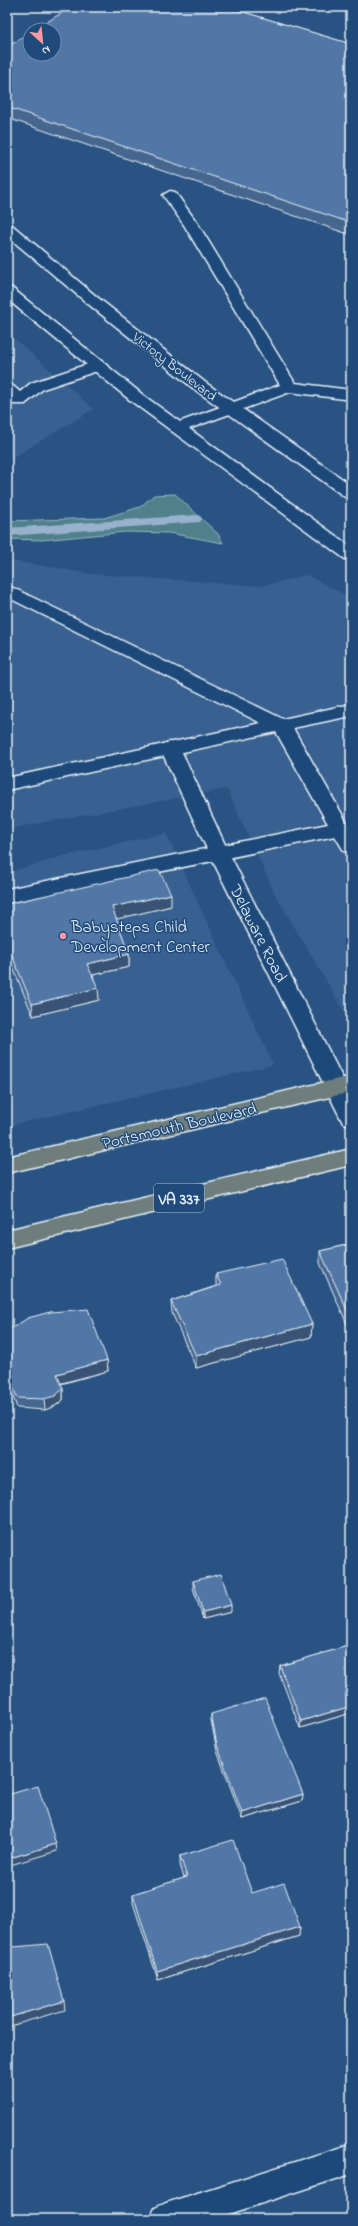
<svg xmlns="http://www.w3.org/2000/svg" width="358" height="2226" viewBox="0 0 358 2226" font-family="'Indie Flower',sans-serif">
  <rect width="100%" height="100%" fill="#295383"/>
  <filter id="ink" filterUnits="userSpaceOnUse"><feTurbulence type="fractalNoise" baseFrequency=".025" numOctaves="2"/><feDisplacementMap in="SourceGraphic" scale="8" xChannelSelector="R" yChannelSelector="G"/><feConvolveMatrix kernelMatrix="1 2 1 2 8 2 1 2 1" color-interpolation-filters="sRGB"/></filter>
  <g filter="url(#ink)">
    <!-- built -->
    <path fill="#396190" d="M 7,332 L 94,409 L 7,461 Z
      M 7,560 L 92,574 L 262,586 L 307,575 L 351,598 L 351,1023 L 275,894 L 227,789 L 7,829 Z
      M 166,833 L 273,1065 L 7,1126 L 7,873 L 60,857 Z"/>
    <!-- green -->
    <path fill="#4f808b" stroke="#9cb8c2" d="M 175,494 L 218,534 L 223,543 L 169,533 L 125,532 L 42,540 L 7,539 L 7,521 L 104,518 L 140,507 L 154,495 Z"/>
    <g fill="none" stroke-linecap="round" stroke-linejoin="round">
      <!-- stream -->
      <path fill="#98b1cc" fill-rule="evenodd" d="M 196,515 L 200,516 L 202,519 L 200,522 L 7,536 L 7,528 Z"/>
      <defs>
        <path id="lane" d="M 170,191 L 175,192 L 198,224 L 295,383 L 351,390 L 351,400 L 290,392 L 183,431 L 171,431 L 169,428 L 171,425 L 280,385 L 184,225 L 163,195 Z
          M 97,361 L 103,363 L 105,366 L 103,369 L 43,389 L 25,404 L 13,404 L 7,398 L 7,384 L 13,386 L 20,392 L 31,383 Z
          M 7,585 L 283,719 L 351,704 L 351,716 L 293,728 L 351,830 L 351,853 L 344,851 L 335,836 L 7,903 L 7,889 L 328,824 L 276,732 L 7,790 L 7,778 L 261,723 L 7,597 Z"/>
        <path id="street" d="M 170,742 L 177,744 L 180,748 L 228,851 L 351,1095 L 351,1125 L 343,1123 L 340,1117 L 208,851 L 160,748 L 163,744 Z
          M 351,2144 L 351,2174 L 214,2219 L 150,2219 L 155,2208 L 166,2203 Z"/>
        <path id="secondary" d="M 7,224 L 12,225 L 97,297 L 206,383 L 351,485 L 351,498 L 345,497 L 194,389 L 87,303 L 7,236 Z
          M 7,286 L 12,288 L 143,395 L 351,547 L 351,560 L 345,559 L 131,401 L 7,299 Z"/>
        <path id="primary" d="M 351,1076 L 351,1092 L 7,1173 L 7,1157 Z
          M 351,1149 L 351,1165 L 7,1248 L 7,1230 Z"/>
      </defs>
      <!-- lane casing -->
      <use href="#lane" stroke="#e8f1f8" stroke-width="3"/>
      <!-- street casing -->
      <use href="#street" stroke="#e8f1f8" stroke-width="3"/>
      <!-- secondary casing -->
      <use href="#secondary" stroke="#e8f1f8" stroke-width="3"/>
      <!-- primary casing -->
      <use href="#primary" stroke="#e8f1f8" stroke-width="3"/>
      <!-- lane -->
      <use href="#lane" fill="#1f4a7a" fill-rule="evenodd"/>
      <!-- street -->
      <use href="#street" fill="#1f4a7a" fill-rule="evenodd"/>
      <!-- secondary -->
      <use href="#secondary" fill="#1f4a7a" fill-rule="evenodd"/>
      <!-- primary -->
      <use href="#primary" fill="#6d7e7c" fill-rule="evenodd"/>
    </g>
    <!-- wall -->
    <path fill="#46668f" stroke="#e8f1f8" d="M 71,7 L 227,7 L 351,44 L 351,235 L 7,118 L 7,47 L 71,9 Z
      M 7,904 L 171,906 L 116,919 L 129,954 L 129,967 L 93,975 L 99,1000 L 33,1016 L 7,953 Z
      M 351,1238 L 351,1333 L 320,1263 L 320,1251 L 350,1244 Z
      M 216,1274 L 312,1324 L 311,1337 L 196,1368 L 172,1313 L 171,1301 L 216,1286 Z
      M 7,1331 L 107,1360 L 108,1371 L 61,1384 L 63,1389 L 63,1400 L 55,1406 L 45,1410 L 17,1408 L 7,1378 Z
      M 193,1581 L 231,1612 L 203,1619 L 193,1588 Z
      M 351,1645 L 351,1713 L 300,1728 L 279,1673 L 280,1666 Z
      M 211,1714 L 303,1794 L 302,1801 L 242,1819 L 217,1751 L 211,1720 Z
      M 180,1856 L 252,1893 L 300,1927 L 299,1936 L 158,1980 L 133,1903 L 133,1894 L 184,1878 L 180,1865 Z"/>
    <!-- shaded-wall -->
    <path fill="#395374" stroke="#e8f1f8" d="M 171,894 L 171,906 L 113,920 L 112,907 Z
      M 129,954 L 129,967 L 88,976 L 87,964 Z
      M 98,988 L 99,1000 L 33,1016 L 32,1004 Z
      M 312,1324 L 311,1337 L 196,1368 L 196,1356 Z
      M 107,1360 L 108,1371 L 58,1384 L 57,1374 Z
      M 63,1389 L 63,1400 L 55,1406 L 45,1410 L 44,1399 Z
      M 231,1605 L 231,1612 L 203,1619 L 203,1612 Z
      M 351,1706 L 351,1713 L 300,1728 L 301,1721 Z
      M 303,1794 L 302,1801 L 242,1819 L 242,1813 Z
      M 56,1844 L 57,1851 L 7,1866 L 7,1859 Z
      M 300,1927 L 299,1936 L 158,1980 L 157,1971 Z
      M 64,2001 L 65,2010 L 7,2027 L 7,2018 Z"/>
    <!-- building -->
    <path fill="#5177a6" stroke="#e8f1f8" d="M 75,7 L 227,7 L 351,44 L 351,223 L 7,107 L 7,47 L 30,33 L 30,54 L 54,54 L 54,30 L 34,30 L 68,9 L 73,9 Z
      M 159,870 L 171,894 L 112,907 L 129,954 L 87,964 L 98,988 L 32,1004 L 7,943 L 7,904 Z
      M 351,1244 L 351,1319 L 320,1251 Z
      M 282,1259 L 312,1324 L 196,1356 L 171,1301 L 221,1285 L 216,1274 Z
      M 88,1309 L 107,1360 L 57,1374 L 63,1389 L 55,1396 L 44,1399 L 17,1398 L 7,1370 L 7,1331 L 28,1318 L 50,1312 Z
      M 221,1574 L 231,1605 L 203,1612 L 193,1581 Z
      M 351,1645 L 351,1706 L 301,1721 L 280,1666 Z
      M 265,1698 L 303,1794 L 242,1813 L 217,1745 L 211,1714 Z
      M 38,1786 L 56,1844 L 7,1859 L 7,1795 Z
      M 233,1840 L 252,1893 L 284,1883 L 300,1927 L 157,1971 L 133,1894 L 187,1877 L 180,1856 Z
      M 7,1942 L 14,1947 L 48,1944 L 64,2001 L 7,2018 Z"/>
  </g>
  <!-- markers -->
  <circle fill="#ff9aa2" stroke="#1f4a7a" stroke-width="1.5" cx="63" cy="936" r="4"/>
  <g text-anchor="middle" stroke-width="3" stroke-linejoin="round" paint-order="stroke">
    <!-- far-street labels -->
    <g font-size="14" fill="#e8f1f8" stroke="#1f4a7a">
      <text transform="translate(175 366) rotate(38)" y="5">Victory Boulevard</text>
    </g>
    <!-- shield labels -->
    <rect fill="#1f4a7a" stroke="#acbfd2" stroke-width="1" x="154" y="1184" width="50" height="28" rx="3"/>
    <g font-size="16" font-weight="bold" fill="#e8f1f8">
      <text x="179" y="1204">VA 337</text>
    </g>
    <!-- poi labels -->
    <g font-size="17" fill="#e8f1f8" stroke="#1f4a7a" text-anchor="start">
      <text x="71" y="932">Babysteps Child<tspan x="71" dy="20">Development Center</tspan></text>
    </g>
    <!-- street labels -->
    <g font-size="17" fill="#e8f1f8" stroke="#1f4a7a">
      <text transform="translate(259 933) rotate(63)" y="6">Delaware Road</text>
      <text transform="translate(179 1125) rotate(-13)" y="6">Portsmouth Boulevard</text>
    </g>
  </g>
  <!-- margin -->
  <rect width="358" height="2226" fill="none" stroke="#1f4a7a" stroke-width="24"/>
  <rect x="12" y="12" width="334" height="2202" fill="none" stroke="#e8f1f8" stroke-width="1.5" filter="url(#ink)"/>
  <!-- north arrow -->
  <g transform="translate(42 42) rotate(153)"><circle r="19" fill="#1f4a7a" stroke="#6f8dac"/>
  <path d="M0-3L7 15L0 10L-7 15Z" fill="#ff9aa2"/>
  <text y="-6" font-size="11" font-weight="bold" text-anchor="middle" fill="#e8f1f8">N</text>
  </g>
</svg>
